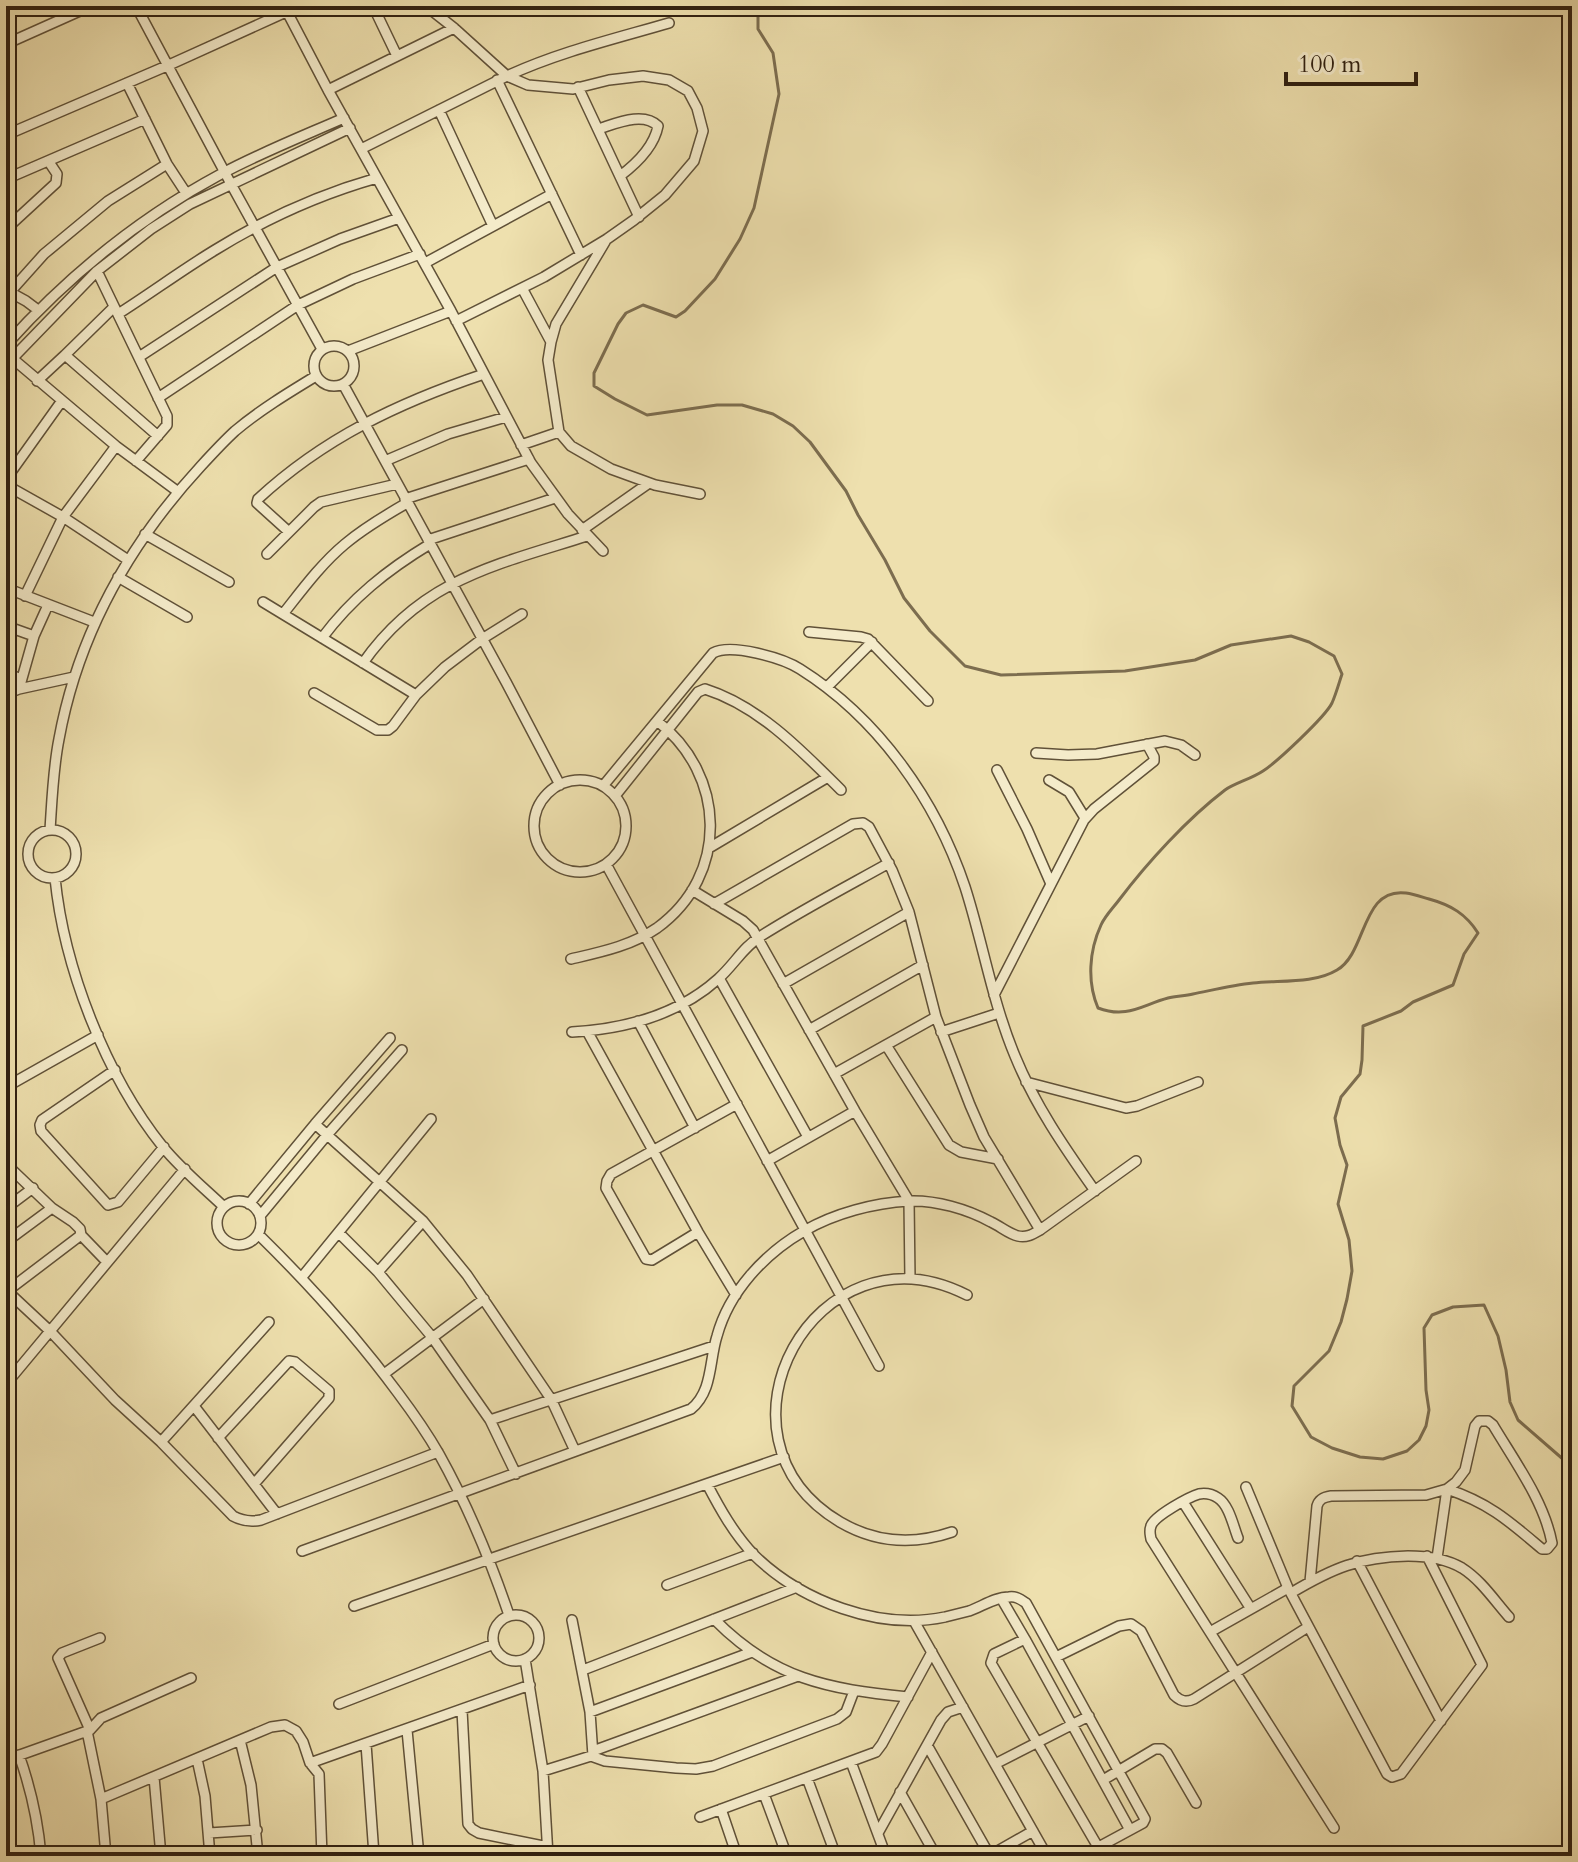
<svg xmlns="http://www.w3.org/2000/svg" width="1578" height="1862" viewBox="0 0 1578 1862" font-family="Cardo,serif">
  <rect width="100%" height="100%" fill="#eee0ae"/>
  <filter id="stains"><feTurbulence type="fractalNoise" baseFrequency=".0025" numOctaves="4"/><feColorMatrix values="0 0 0 0 .2 0 0 0 0 .09 0 0 0 0 .02 0 0 0 .5 -.17"/></filter>
  <radialGradient id="worn" r=".72"><stop offset=".6" stop-color="#630" stop-opacity="0"/><stop offset="1" stop-color="#630" stop-opacity=".3"/></radialGradient>
  <g fill="none" stroke-linecap="round" stroke-linejoin="round">
    <!-- stream -->
    <path stroke="#7c6d4f" stroke-width="3" d="M 758,6 L 758,29 L 773,53 L 779,94 L 754,208 L 740,239 L 715,279 L 685,311 L 676,317 L 643,305 L 626,313 L 618,324 L 594,373 L 594,386 L 615,399 L 647,415 L 717,405 L 742,405 L 773,414 L 793,426 L 810,442 L 846,491 L 858,515 L 885,560 L 904,598 L 930,631 L 965,666 L 1001,675 L 1125,671 L 1195,660 L 1231,645 L 1291,636 L 1309,642 L 1334,656 L 1342,674 C 1339,683 1336,694 1332,703 C 1325,717 1277,762 1263,771 C 1251,779 1235,783 1225,790 C 1187,819 1147,863 1119,900 C 1113,908 1105,916 1101,925 C 1089,951 1087,982 1098,1008 C 1127,1019 1142,1005 1168,998 C 1176,996 1185,996 1193,994 C 1213,990 1233,985 1253,983 C 1280,980 1314,984 1337,970 C 1367,953 1361,887 1406,893 C 1414,894 1422,897 1429,899 C 1451,905 1466,914 1478,933 L 1464,954 L 1453,985 L 1413,1002 L 1401,1011 L 1363,1026 L 1362,1060 L 1360,1074 L 1341,1097 L 1335,1118 L 1340,1145 L 1347,1165 L 1338,1204 L 1349,1240 L 1352,1271 L 1347,1299 L 1341,1322 L 1329,1351 L 1294,1386 L 1292,1406 L 1311,1437 L 1332,1448 L 1360,1457 L 1383,1459 L 1407,1451 L 1419,1440 L 1426,1426 L 1429,1410 L 1426,1390 L 1424,1328 L 1432,1315 L 1453,1307 L 1484,1305 L 1498,1336 L 1506,1370 L 1510,1402 L 1518,1420 L 1572,1467"/>
    <defs>
      <path id="street" d="M 136,6 L 231,184 L 322,349
        M 284,6 L 328,90 L 451,311 L 531,463 L 568,514 L 603,551
        M 373,6 L 397,56
        M 426,6 L 454,28 L 507,76 C 559,52 614,39 669,23
        M 6,44 L 91,6
        M 497,80 L 581,255
        M 127,83 L 167,164 L 186,193
        M 578,87 L 639,217
        M 328,90 L 454,28
        M 439,110 L 493,226
        M 598,129 C 615,124 643,111 658,126 C 654,147 636,164 620,176
        M 6,135 L 169,65 L 286,12
        M 361,149 L 507,76 L 528,85 L 573,89 L 609,80 L 643,76 L 669,80 L 688,91 L 697,108 L 703,131 L 694,161 L 665,195 L 634,220 L 607,239 L 544,277 L 456,321
        M 6,179 L 145,119
        M 6,229 L 56,183 L 57,174 L 49,162
        M 605,242 L 556,324 L 551,342 L 548,360 L 559,432 L 571,446 L 611,469 L 655,485 L 700,494
        M 425,263 L 552,194
        M 97,271 L 167,416 L 167,425 L 136,461
        M 522,288 L 551,342
        M 6,290 L 26,301 L 38,310
        M 10,292 L 44,254 L 108,201 L 167,164
        M 118,314 C 151,293 182,270 215,250 C 265,219 321,194 377,178
        M 6,345 C 68,276 139,218 221,174 C 260,153 303,136 344,118
        M314 366a20 20 0 1 1 40 0a20 20 0 1 1-40 0Z
        M 348,351 L 451,311
        M 6,353 L 116,446 L 177,491
        M 65,355 L 114,307
        M 139,357 L 277,267 L 340,239 L 399,218
        M 6,365 L 97,271 L 151,229 L 190,204 L 350,128
        M 37,381 L 65,355 L 158,436
        M 343,384 L 506,682 L 560,785
        M 158,398 L 298,305 L 353,279 L 420,254
        M 521,445 L 559,432
        M 385,461 L 448,434 L 506,417
        M 6,479 L 61,402
        M 6,485 L 63,517 L 128,560
        M 405,499 L 529,459
        M 582,530 L 649,483
        M 289,532 L 257,503 L 258,499 C 324,438 398,403 484,374
        M 145,534 L 229,582
        M 428,540 L 555,498
        M 267,554 L 314,507 L 321,502 L 397,484
        M 118,577 L 187,617
        M 6,588 L 94,622
        M 25,596 L 63,517 L 116,446
        M 263,602 L 416,695
        M 283,614 C 302,590 321,564 345,544 C 364,528 386,515 407,503
        M 6,626 L 34,636
        M 809,632 L 861,637 L 868,639 L 928,701
        M 322,638 C 352,598 387,570 430,544
        M 363,663 C 422,579 496,565 587,536
        M 6,673 L 21,679
        M 827,687 L 872,642
        M 19,689 L 34,636 L 48,605
        M 314,693 L 377,730 L 388,730 L 393,726 L 416,695 L 445,667 L 482,639 L 522,614
        M 6,694 L 19,689 L 74,677
        M 1036,753 L 1068,755 L 1097,754 L 1165,741 L 1181,745 L 1195,755
        M 997,770 L 1027,829 L 1051,884
        M 1049,780 L 1069,792 L 1085,818
        M534 826a46 46 0 1 1 92 0a46 46 0 1 1-92 0Z
        M 603,786 L 713,653 C 731,643 783,658 800,669 C 878,718 936,800 965,887 C 983,943 992,1001 1015,1056 C 1035,1105 1064,1147 1095,1191
        M 615,796 L 698,692 L 705,689 C 759,706 802,751 841,790
        M 50,830 C 52,800 53,769 59,739 C 78,635 130,543 201,466 C 212,454 223,442 235,431 C 260,410 288,393 316,376
        M28 854a24 24 0 1 1 48 0a24 24 0 1 1-48 0Z
        M 709,848 L 828,777
        M 606,864 L 879,1366
        M 55,878 C 64,968 106,1076 163,1147 C 181,1169 204,1188 224,1207
        M 692,890 L 743,921 L 753,930 L 855,1111 L 909,1201 L 910,1279
        M 714,904 L 853,824 L 863,823 L 869,827 L 892,870 L 909,912 L 936,1017 L 970,1105 L 984,1137 L 1040,1230
        M 571,959 C 601,952 631,946 657,928 C 730,875 726,774 657,721
        M 719,978 L 808,1137
        M 783,984 L 909,912
        M 994,995 L 1084,820 L 1094,809 L 1154,761 L 1154,757 L 1147,744
        M 638,1021 L 695,1128
        M 809,1030 L 923,965
        M 587,1031 L 698,1232 L 736,1295
        M 572,1032 C 624,1029 678,1015 718,979 C 734,965 743,947 761,936 C 802,910 846,887 889,863
        M 941,1032 L 999,1013
        M 886,1045 L 949,1145 L 961,1152 L 998,1159
        M 115,1070 L 42,1120 L 40,1125 L 41,1131 L 108,1205 L 118,1202 L 164,1147
        M 834,1074 L 936,1017
        M 1026,1082 L 1126,1108 L 1137,1106 L 1198,1082
        M 6,1087 L 98,1035
        M 315,1124 L 423,1221 L 467,1275 L 551,1399 L 575,1451
        M 767,1161 L 855,1111
        M 6,1164 L 52,1208 L 73,1222 L 80,1229 L 81,1235 L 6,1292
        M217 1223a22 22 0 1 1 44 0a22 22 0 1 1-44 0Z
        M 6,1203 L 10,1204 L 13,1203 L 33,1188
        M 249,1204 L 315,1124 L 390,1038
        M 260,1216 L 327,1135 L 402,1050
        M 423,1221 L 378,1272 L 432,1337 L 469,1390 L 490,1420 L 516,1474
        M 698,1232 L 652,1260 L 646,1259 L 606,1188 L 607,1181 L 611,1174 L 737,1104
        M 339,1233 L 378,1272
        M 258,1234 C 309,1284 356,1336 398,1393 C 413,1413 427,1433 439,1454 C 468,1506 490,1559 509,1615
        M 81,1235 L 107,1262
        M 6,1242 L 52,1208
        M 302,1277 L 431,1119
        M 6,1290 L 51,1332 L 115,1400 L 161,1442 L 233,1516 C 242,1521 251,1522 261,1520 L 438,1452
        M 384,1374 L 484,1299
        M 6,1384 L 185,1169
        M 194,1406 L 277,1514
        M 490,1420 L 714,1346
        M 218,1438 L 289,1361 L 295,1362 L 329,1391 L 329,1398 L 254,1484
        M 161,1442 L 269,1322
        M 707,1484 C 720,1509 734,1534 754,1555 C 801,1601 879,1631 945,1617 C 953,1615 961,1613 969,1611 C 981,1607 995,1597 1009,1597 C 1016,1596 1020,1599 1026,1603 L 1145,1819 L 1143,1823 L 1082,1856
        M 1246,1487 L 1288,1588 L 1387,1774 L 1392,1777 L 1401,1774 L 1482,1665 L 1427,1556
        M 1183,1502 L 1251,1609
        M 952,1532 C 914,1545 876,1543 840,1522 C 697,1437 816,1218 967,1295
        M 1238,1538 C 1233,1525 1229,1505 1218,1498 C 1212,1494 1205,1493 1199,1494 C 1189,1497 1154,1516 1151,1526 C 1149,1531 1150,1533 1151,1539 L 1334,1828
        M 302,1551 L 691,1409 C 713,1391 709,1361 717,1336 C 729,1292 764,1254 804,1231 C 835,1213 874,1203 909,1201 C 936,1200 967,1209 991,1222 C 1000,1226 1009,1234 1018,1236 C 1027,1238 1033,1234 1040,1230 L 1136,1161
        M 1357,1561 L 1441,1721
        M 1310,1582 L 1317,1506 C 1319,1499 1324,1497 1331,1496 L 1426,1495 L 1447,1489 L 1456,1482 L 1465,1470 L 1475,1426 L 1479,1421 L 1488,1421 L 1493,1425 C 1515,1462 1544,1501 1552,1543 L 1547,1549 L 1542,1549 C 1509,1521 1489,1503 1447,1489 L 1437,1558
        M 667,1585 L 753,1553
        M 1291,1593 C 1333,1568 1359,1557 1408,1556 C 1427,1556 1445,1558 1462,1568 C 1481,1580 1494,1600 1509,1617
        M 1001,1598 L 1025,1639 L 1130,1830
        M 354,1606 L 784,1457
        M493 1638a23 23 0 1 1 46 0a23 23 0 1 1-46 0Z
        M 714,1619 C 773,1679 827,1689 908,1697
        M 572,1620 L 590,1712 L 593,1756
        M 914,1621 L 1047,1856
        M 1210,1632 L 1288,1588
        M 1025,1639 L 994,1654 L 991,1663 L 1098,1847
        M 1056,1657 L 1119,1626 L 1131,1624 L 1141,1631 L 1174,1695 C 1180,1701 1186,1703 1194,1699 L 1308,1627
        M 525,1659 L 543,1771 L 548,1856
        M 583,1670 L 797,1587
        M 339,1704 L 494,1644
        M 462,1710 L 468,1824 L 472,1829 L 479,1833 L 548,1847
        M 590,1712 L 752,1652
        M 90,1730 L 58,1658 L 62,1653 L 100,1638
        M 407,1730 L 419,1856
        M 87,1731 L 101,1799 L 106,1856
        M 240,1740 L 251,1785 L 258,1856
        M 366,1744 L 374,1855
        M 927,1745 L 990,1856
        M 593,1751 L 798,1676
        M 19,1755 C 31,1789 38,1820 41,1856
        M 197,1759 L 205,1796 L 210,1856
        M 6,1760 L 90,1730 L 101,1718 L 191,1678
        M 851,1762 L 886,1856
        M 310,1763 L 530,1685
        M 995,1764 L 1089,1716
        M 543,1771 L 591,1756 L 605,1761 L 676,1768 L 696,1769 L 713,1766 L 837,1719 L 846,1712 L 854,1691
        M 154,1777 L 161,1856
        M 807,1778 L 836,1856
        M 1103,1780 L 1155,1749 L 1162,1749 L 1167,1753 L 1196,1803
        M 900,1792 L 936,1856
        M 764,1794 L 787,1856
        M 101,1799 L 271,1727 L 285,1725 L 296,1731 L 303,1742 L 310,1763 L 319,1774 L 322,1856
        M 721,1809 L 737,1856
        M 700,1817 L 876,1752 L 882,1744 L 932,1652
        M 209,1833 L 257,1830
        M 878,1833 L 941,1720 L 948,1712 L 963,1707
        M 989,1856 L 1033,1831"/>
    </defs>
    <!-- street casing -->
    <use href="#street" stroke="#605138" stroke-width="12"/>
    <!-- street -->
    <use href="#street" stroke="#f4ebca" stroke-width="9"/>
  </g>
  <!-- margin -->
  <rect width="1578" height="1862" fill="none" stroke="#eee0ae" stroke-width="32"/>
  <rect x="8" y="8" width="1562" height="1846" fill="none" stroke="#312111" stroke-width="4"/>
  <rect x="16" y="16" width="1546" height="1830" fill="none" stroke="#312111" stroke-width="2"/>
  <!-- scale -->
  <path d="M1286 72v12h130v-12" fill="none" stroke="#312111" stroke-width="4"/>
  <text x="1298" y="72" font-size="24" fill="#312111" stroke="#f4ebca" stroke-width="6" paint-order="stroke">100 m</text>
  <rect width="100%" height="100%" filter="url(#stains)"/>
  <rect width="100%" height="100%" fill="url(#worn)"/>
</svg>
